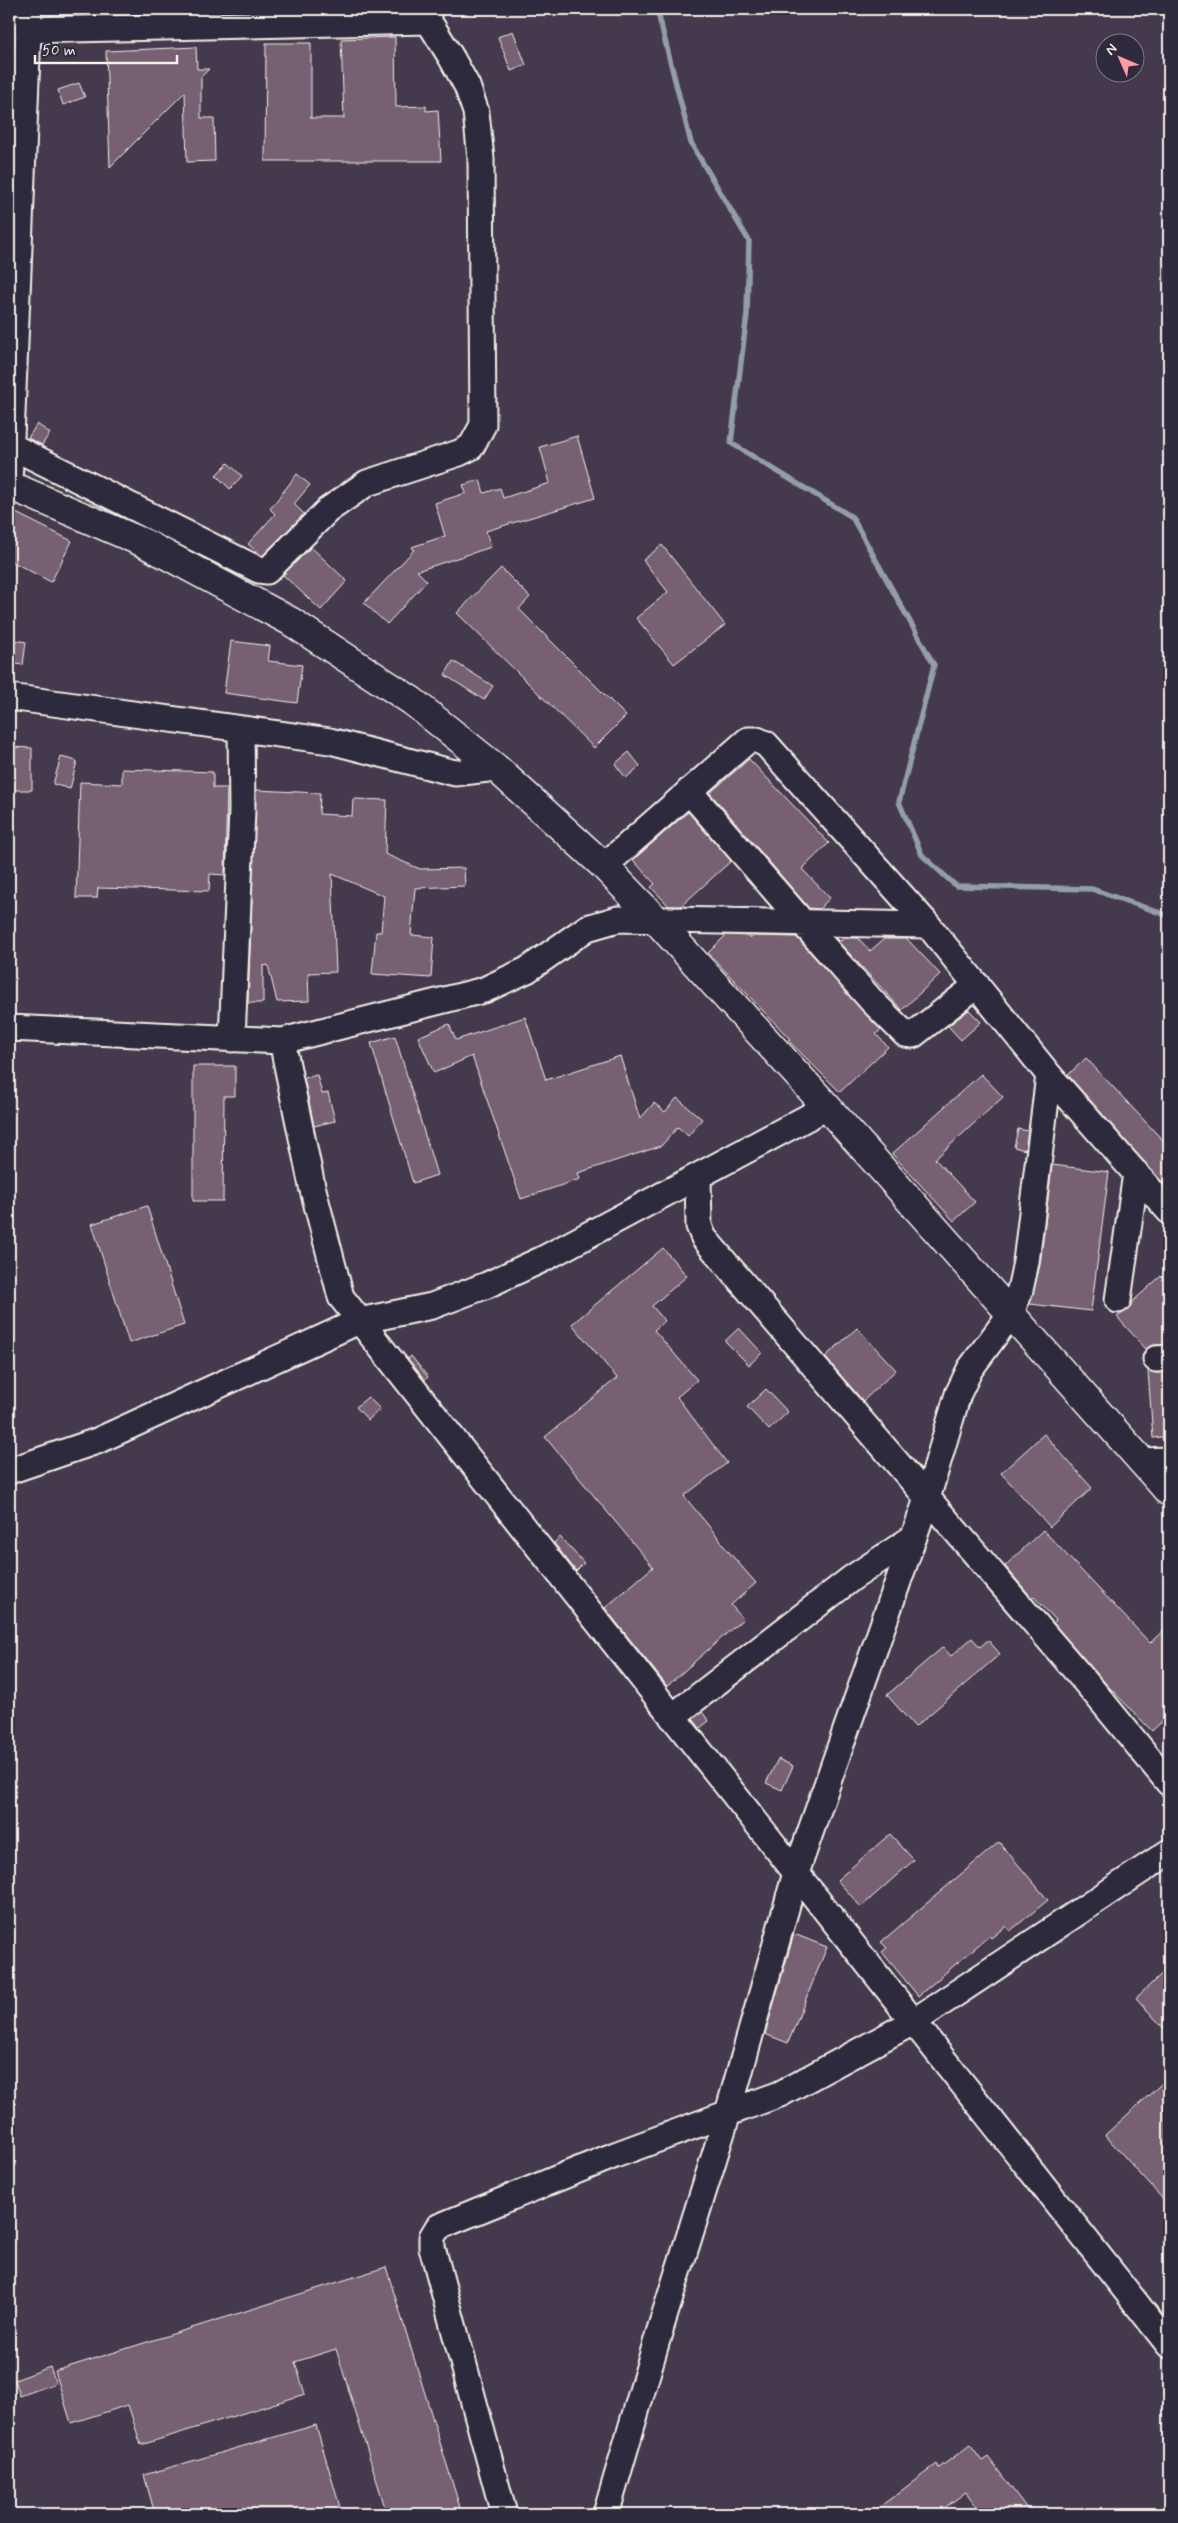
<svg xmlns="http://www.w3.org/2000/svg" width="1178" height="2523" viewBox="0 0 1178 2523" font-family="Mynerve,sans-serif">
  <rect width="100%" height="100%" fill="#453a4d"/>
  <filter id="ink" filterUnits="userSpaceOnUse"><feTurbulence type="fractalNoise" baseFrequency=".02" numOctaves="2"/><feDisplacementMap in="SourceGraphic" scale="10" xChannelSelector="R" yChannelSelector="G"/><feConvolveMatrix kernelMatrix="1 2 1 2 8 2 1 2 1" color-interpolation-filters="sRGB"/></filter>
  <g filter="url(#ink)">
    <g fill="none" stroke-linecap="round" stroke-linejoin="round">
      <!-- stream -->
      <path stroke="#939ea8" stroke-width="5.5" d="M 657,9 L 691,143 L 749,241 L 747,314 L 731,443 L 852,517 L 934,665 L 899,802 L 922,855 L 956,886 L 1092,889 L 1169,916"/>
    </g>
    <!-- building -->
    <path fill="#786073" stroke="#f4f1e8" d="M 513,31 L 526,65 L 511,71 L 498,37 Z
      M 395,37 L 396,107 L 426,106 L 426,111 L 438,110 L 441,161 L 265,161 L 266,43 L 311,43 L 311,118 L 344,118 L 341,39 Z
      M 196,47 L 197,69 L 209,69 L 201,77 L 201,118 L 214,118 L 215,161 L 187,162 L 185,92 L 110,167 L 106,51 Z
      M 79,83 L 85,97 L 63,105 L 58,90 Z
      M 37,424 L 50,433 L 42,445 L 28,438 Z
      M 577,436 L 595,498 L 486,531 L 491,547 L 417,571 L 427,581 L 387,624 L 364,603 L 414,550 L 412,547 L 445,536 L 435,503 L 466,493 L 463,485 L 480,480 L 484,493 L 500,488 L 503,498 L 550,483 L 540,447 Z
      M 228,463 L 242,476 L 230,489 L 216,475 Z
      M 297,474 L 310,485 L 294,504 L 304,514 L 262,556 L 248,544 L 275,514 L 270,509 Z
      M 16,513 L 72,541 L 51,582 L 9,560 L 9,526 Z
      M 662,545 L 725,625 L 674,664 L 636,618 L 668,592 L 643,560 Z
      M 311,547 L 347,581 L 321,610 L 283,575 Z
      M 501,568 L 530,597 L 519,609 L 626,716 L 594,748 L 457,613 Z
      M 9,639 L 26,642 L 23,665 L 9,663 Z
      M 231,641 L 270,646 L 268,661 L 302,665 L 297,703 L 224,693 Z
      M 453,661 L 493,686 L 484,700 L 445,675 Z
      M 9,747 L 32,748 L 32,790 L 9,790 Z
      M 629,752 L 640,766 L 626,778 L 615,764 Z
      M 61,757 L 77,761 L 70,789 L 53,784 Z
      M 749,759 L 829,843 L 802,869 L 830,898 L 819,909 L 809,908 L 710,793 Z
      M 122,769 L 213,772 L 213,788 L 227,788 L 225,875 L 210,874 L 209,891 L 98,888 L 97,898 L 76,898 L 80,782 L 122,784 Z
      M 256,790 L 320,793 L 319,814 L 352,816 L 353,799 L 387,800 L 385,854 L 420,869 L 464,868 L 465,886 L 415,888 L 411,935 L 434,937 L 431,978 L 372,974 L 376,932 L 381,932 L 384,896 L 332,874 L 336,972 L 308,973 L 309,1001 L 277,1002 L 268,965 L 263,966 L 263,1003 L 248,1003 Z
      M 688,812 L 731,861 L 681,906 L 669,906 L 651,887 L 655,884 L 633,860 Z
      M 726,935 L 749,936 L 751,938 L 753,936 L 796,937 L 881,1030 L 876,1034 L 888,1047 L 840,1092 L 788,1040 L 790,1039 L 708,953 Z
      M 835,938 L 841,941 L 844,938 L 858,938 L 870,951 L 884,939 L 907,939 L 940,974 L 902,1010 Z
      M 969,1010 L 981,1022 L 961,1040 L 948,1026 Z
      M 525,1017 L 546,1080 L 620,1056 L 640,1119 L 654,1103 L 665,1112 L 677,1098 L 702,1119 L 688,1136 L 678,1127 L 661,1146 L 578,1173 L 580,1179 L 521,1199 L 472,1056 L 434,1073 L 418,1037 L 449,1024 L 456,1040 Z
      M 395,1036 L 437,1175 L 413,1183 L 371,1043 Z
      M 1086,1058 L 1169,1147 L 1169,1190 L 1068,1075 Z
      M 193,1066 L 235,1066 L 235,1096 L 224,1096 L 223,1201 L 193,1201 Z
      M 981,1074 L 1003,1097 L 935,1159 L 975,1202 L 954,1221 L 892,1154 Z
      M 317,1075 L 322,1094 L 328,1093 L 335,1121 L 314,1126 L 304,1078 Z
      M 1018,1129 L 1028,1131 L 1025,1150 L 1014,1147 Z
      M 1052,1165 L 1109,1172 L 1091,1311 L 1030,1304 L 1040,1265 Z
      M 147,1206 L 184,1325 L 129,1343 L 92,1224 Z
      M 663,1248 L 687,1276 L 652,1306 L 665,1321 L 654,1330 L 697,1380 L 677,1397 L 727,1463 L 684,1496 L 722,1542 L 721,1543 L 756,1583 L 731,1605 L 743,1619 L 667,1686 L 605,1608 L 653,1567 L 545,1437 L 617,1378 L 572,1324 Z
      M 1161,1276 L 1169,1285 L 1169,1344 L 1154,1345 L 1146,1349 L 1117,1317 L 1129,1309 L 1132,1302 Z
      M 739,1328 L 762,1353 L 749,1365 L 725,1341 Z
      M 857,1328 L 896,1370 L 863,1401 L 825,1357 Z
      M 411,1356 L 428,1377 L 425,1380 L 408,1359 Z
      M 1148,1371 L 1157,1373 L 1169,1372 L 1169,1436 L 1153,1438 Z
      M 766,1389 L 788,1412 L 769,1430 L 747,1407 Z
      M 368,1397 L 380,1409 L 368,1420 L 356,1407 Z
      M 1044,1434 L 1092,1488 L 1050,1527 L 1001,1473 Z
      M 1043,1530 L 1150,1643 L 1169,1625 L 1169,1715 L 1152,1731 L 1107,1685 L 1053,1623 L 1056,1620 L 1034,1597 L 1032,1598 L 1005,1566 Z
      M 560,1537 L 584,1563 L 576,1571 L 554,1543 Z
      M 972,1638 L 980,1647 L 988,1640 L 1000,1654 L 915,1727 L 887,1695 L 943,1647 L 951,1656 Z
      M 702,1712 L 709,1721 L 700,1728 L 693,1719 Z
      M 778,1759 L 793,1766 L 782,1790 L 766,1783 Z
      M 890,1834 L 914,1860 L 861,1907 L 837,1880 Z
      M 999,1842 L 1048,1900 L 1010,1931 L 1006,1926 L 991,1938 L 989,1936 L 918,1996 L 882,1952 L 887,1948 L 881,1942 Z
      M 794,1934 L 827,1947 L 788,2043 L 765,2034 Z
      M 1169,1967 L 1169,2034 L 1136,1998 Z
      M 1169,2077 L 1169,2206 L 1105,2135 Z
      M 386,2267 L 462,2514 L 387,2514 L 336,2349 L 295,2362 L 305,2394 L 141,2445 L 128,2405 L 71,2423 L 55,2371 Z
      M 50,2367 L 56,2383 L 20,2396 L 15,2380 Z
      M 316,2425 L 342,2514 L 155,2514 L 144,2475 Z
      M 970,2445 L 982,2461 L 988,2457 L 1031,2514 L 982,2514 L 966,2492 L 936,2514 L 870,2514 L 937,2464 L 939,2468 Z"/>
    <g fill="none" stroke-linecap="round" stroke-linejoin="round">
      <defs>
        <path id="minor" d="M 27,30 L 429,21
          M 11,446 L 259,570 L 267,571 L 328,510 L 367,483 L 459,453 L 471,447 L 483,425 L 481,159 L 476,112 L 467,86 L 451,57 L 421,9
          M 9,485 L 29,9
          M 9,697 L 330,741 L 455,773 L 496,768
          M 689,791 L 804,924 L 872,1001 L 905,1034 L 913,1035 L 977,985
          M 604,866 L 748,740 L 757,740 L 766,744 L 928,925 L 1049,1075 L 1169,1211
          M 9,1028 L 282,1041 L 484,990 L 527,970 L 587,928 L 618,919 L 928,925
          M 232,1039 L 242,810 L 241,730
          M 282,1041 L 312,1186 L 341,1297 L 1169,2345
          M 698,1178 L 699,1226 L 704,1238 L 1095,1693 L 1169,1783
          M 1118,1300 L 1136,1173
          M 1156,1359 L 1169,1358
          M 1142,1461 L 1169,1460
          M 9,1471 L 97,1441 L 359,1321 L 432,1306 L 487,1285 L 543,1259 L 827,1107
          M 672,1717 L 852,1578 L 914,1537
          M 504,2514 L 432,2247 L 432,2237 L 438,2227 L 615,2155 L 780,2094 L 913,2022 L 1169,1852
          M 606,2514 L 659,2333 L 728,2113 L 796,1873 L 927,1499 L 958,1394 L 970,1369 L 1010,1315 L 1020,1290 L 1026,1262 L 1049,1075"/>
        <path id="major" d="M 9,485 L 144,543 L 290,621 L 412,701 L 496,768 L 604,866 L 656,920 L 827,1107 L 1169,1492"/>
      </defs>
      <!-- minor casing -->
      <use href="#minor" stroke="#f4f1e8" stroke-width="29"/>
      <!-- major casing -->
      <use href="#major" stroke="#f4f1e8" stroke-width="31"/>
      <!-- minor -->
      <use href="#minor" stroke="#2f2a3d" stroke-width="25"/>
      <!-- major -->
      <use href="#major" stroke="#2f2a3d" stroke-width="28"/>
    </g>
  </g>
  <!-- margin -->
  <rect width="1178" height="2523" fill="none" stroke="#2f2a3d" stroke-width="30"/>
  <rect x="15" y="15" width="1148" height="2493" fill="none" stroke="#f4f1e8" stroke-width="2" filter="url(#ink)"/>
  <!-- north arrow -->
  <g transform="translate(1120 58) rotate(315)"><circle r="24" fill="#2f2a3d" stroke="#7e7a81"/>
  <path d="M0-4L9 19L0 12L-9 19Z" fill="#ff9aa2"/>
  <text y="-8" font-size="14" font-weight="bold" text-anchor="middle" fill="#f4f1e8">N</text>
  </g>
  <!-- scale -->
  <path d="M35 55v8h142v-8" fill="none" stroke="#f4f1e8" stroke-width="2.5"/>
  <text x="42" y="55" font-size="15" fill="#f4f1e8" stroke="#2f2a3d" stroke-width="4" paint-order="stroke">50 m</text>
</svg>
